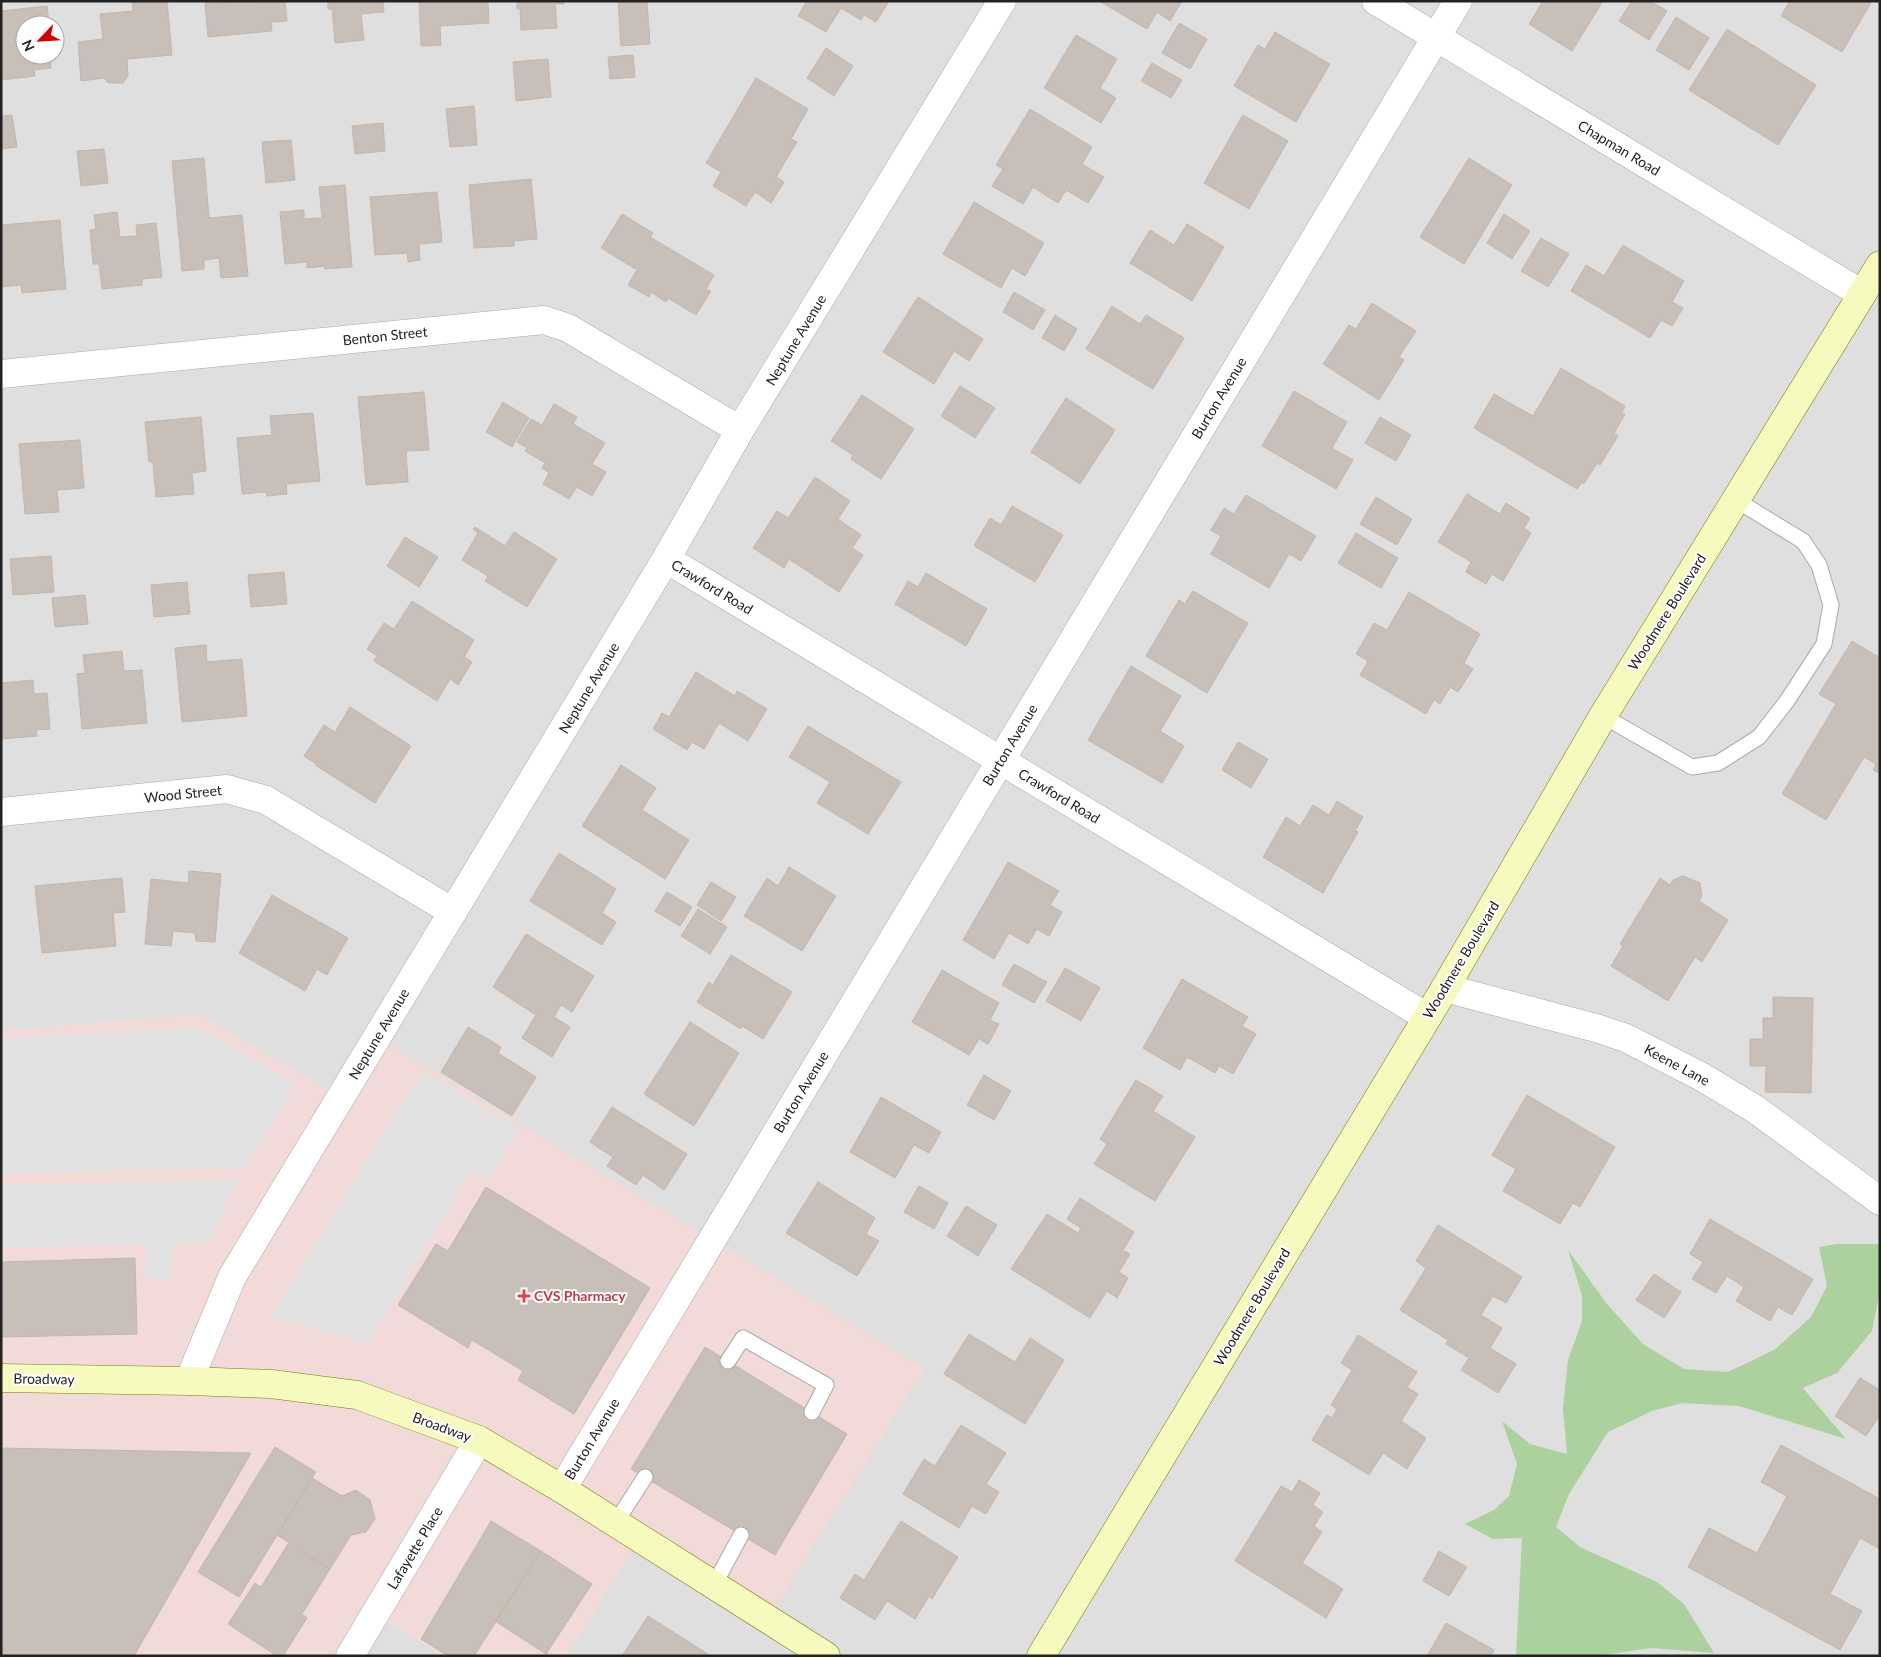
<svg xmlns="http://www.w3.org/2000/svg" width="1881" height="1657" viewBox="0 0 1881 1657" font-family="Lato,sans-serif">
  <rect width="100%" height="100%" fill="#f2efe9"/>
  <!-- residential -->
  <path fill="#e0dfdf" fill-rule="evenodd" d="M 1,1 L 1880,1 L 1880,1656 L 566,1656 L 640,1539 L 345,1100 L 200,1015 L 1,1030 ZM 25,25 L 55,25 L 55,55 L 25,55 Z
    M 375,1612 L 444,1656 L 349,1656 Z"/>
  <!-- commercial -->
  <path fill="#f2dad9" d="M 200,1015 L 345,1100 L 383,1041 L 925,1369 L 768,1619 L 640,1539 L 566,1656 L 444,1656 L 376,1612 L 349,1656 L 1,1656 L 1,1030 Z"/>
  <!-- forest -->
  <path fill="#add19e" d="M 1837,1244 L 1880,1244 L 1880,1291 L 1872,1331 L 1837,1373 L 1803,1388 L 1846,1439 L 1739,1406 L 1682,1403 L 1652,1411 L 1608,1432 L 1569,1494 L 1556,1527 L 1580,1547 L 1657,1582 L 1684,1604 L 1714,1653 L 1651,1648 L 1597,1656 L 1516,1656 L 1522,1538 L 1493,1539 L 1465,1524 L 1494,1510 L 1509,1496 L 1517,1464 L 1502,1421 L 1530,1444 L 1567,1454 L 1563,1408 L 1568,1360 L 1582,1321 L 1582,1296 L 1568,1250 L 1607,1304 L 1643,1344 L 1684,1369 L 1728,1372 L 1774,1350 L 1811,1317 L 1827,1286 L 1819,1247 Z"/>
  <!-- parking -->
  <path fill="#e2e2e2" d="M 198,1027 L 295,1084 L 246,1168 L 1,1174 L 1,1039 Z
    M 425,1072 L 520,1129 L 488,1181 L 470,1172 L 369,1344 L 271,1316 L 408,1093 Z
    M 237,1180 L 210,1240 L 173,1246 L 171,1279 L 145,1278 L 146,1245 L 1,1248 L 1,1184 Z"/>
  <!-- building -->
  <path fill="#c7bfb8" stroke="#c4b6ab" d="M 132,1 L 167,1 L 172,55 L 127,59 L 128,76 L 123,83 L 108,83 L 104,78 L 81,81 L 78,42 L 103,39 L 100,14 L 133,11 Z
    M 285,1 L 287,21 L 271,22 L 272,31 L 208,37 L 205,3 Z
    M 328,1 L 383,1 L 384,12 L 361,14 L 364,40 L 335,43 L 332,9 L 328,9 Z
    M 419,1 L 488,1 L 489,23 L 440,26 L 441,45 L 421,46 Z
    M 517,1 L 564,1 L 564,4 L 555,4 L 557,28 L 521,30 L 520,9 L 517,9 Z
    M 618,1 L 647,1 L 650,44 L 621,46 Z
    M 807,1 L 889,1 L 876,22 L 864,15 L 861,20 L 841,8 L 826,32 L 798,16 Z
    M 1099,1 L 1182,1 L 1170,21 L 1157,12 L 1147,29 Z
    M 1543,1 L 1603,1 L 1572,51 L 1529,24 Z
    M 1632,1 L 1650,1 L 1667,11 L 1649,40 L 1619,21 Z
    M 1790,1 L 1872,1 L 1842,52 L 1781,16 Z
    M 47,6 L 49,25 L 25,25 L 25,55 L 50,55 L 51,68 L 34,70 L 35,76 L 1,80 L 1,11 Z
    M 1676,17 L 1709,38 L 1689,70 L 1656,50 Z
    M 1179,23 L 1207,39 L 1190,69 L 1162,53 Z
    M 1727,29 L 1816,85 L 1778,145 L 1689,90 Z
    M 1275,32 L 1330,64 L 1296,122 L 1234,86 L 1258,45 L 1265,49 Z
    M 1076,35 L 1117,59 L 1100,88 L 1116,98 L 1101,123 L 1044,88 Z
    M 826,48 L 853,66 L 834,96 L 807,78 Z
    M 633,55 L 635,77 L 610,79 L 608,57 Z
    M 548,59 L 551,97 L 516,101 L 513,62 Z
    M 1152,63 L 1182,80 L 1171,98 L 1141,81 Z
    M 756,78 L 808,109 L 791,139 L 797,142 L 776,177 L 784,182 L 771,203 L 755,192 L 746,206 L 713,186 L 721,172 L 706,163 Z
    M 474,106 L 477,145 L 450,147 L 446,109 Z
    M 1030,109 L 1092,147 L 1082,164 L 1104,177 L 1088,203 L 1066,190 L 1058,203 L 1033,187 L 1023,204 L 992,186 L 1003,169 L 996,165 Z
    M 12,115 L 17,147 L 1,149 L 1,116 Z
    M 1243,115 L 1288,141 L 1249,209 L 1204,183 Z
    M 383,123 L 385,151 L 355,154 L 352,126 Z
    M 291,140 L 295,180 L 266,183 L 262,142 Z
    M 104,149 L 108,183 L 81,186 L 77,151 Z
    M 204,158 L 209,218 L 242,215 L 248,276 L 221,278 L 219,258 L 204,260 L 204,269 L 182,271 L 172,161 Z
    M 1469,158 L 1512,185 L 1464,264 L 1420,237 Z
    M 531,179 L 537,239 L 514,241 L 514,246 L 474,248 L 469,185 Z
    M 345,185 L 352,267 L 325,269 L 324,266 L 307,268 L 307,262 L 285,264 L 280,212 L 304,210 L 304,219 L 322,218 L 319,187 Z
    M 437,192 L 442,242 L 419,244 L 420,260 L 408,262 L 407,253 L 375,255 L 370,197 Z
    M 974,202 L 1044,243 L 1025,276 L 1012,268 L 1001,288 L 943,254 Z
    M 117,212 L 120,237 L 137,236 L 136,225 L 156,223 L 162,277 L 142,279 L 142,285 L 102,289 L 99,264 L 93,264 L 90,230 L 96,229 L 94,215 Z
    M 622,214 L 653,233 L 650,237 L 714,275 L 706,289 L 711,291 L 696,315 L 668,298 L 666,302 L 651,292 L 649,297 L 628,285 L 637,270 L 601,248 Z
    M 1504,214 L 1530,231 L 1512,259 L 1487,243 Z
    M 60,220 L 66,289 L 22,293 L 21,285 L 1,287 L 1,225 Z
    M 1187,224 L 1224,247 L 1192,301 L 1130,263 L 1150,230 L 1174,245 Z
    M 1541,238 L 1569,254 L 1548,287 L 1521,271 Z
    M 1623,245 L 1684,281 L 1672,302 L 1683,308 L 1672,326 L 1661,320 L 1650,338 L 1571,291 L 1586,265 L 1604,276 Z
    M 1014,292 L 1045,310 L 1033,330 L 1003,312 Z
    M 918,297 L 983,339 L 969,361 L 954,351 L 934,384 L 883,352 Z
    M 1372,303 L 1416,331 L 1399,357 L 1404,360 L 1379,400 L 1323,364 L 1349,325 L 1356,329 Z
    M 1112,306 L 1140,324 L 1146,315 L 1184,338 L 1153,389 L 1086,349 Z
    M 1055,315 L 1077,329 L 1064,351 L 1042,338 Z
    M 1561,368 L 1625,406 L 1622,412 L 1625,414 L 1614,433 L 1618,436 L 1600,465 L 1597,463 L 1584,484 L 1582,482 L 1577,489 L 1474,428 L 1494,394 L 1533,416 Z
    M 960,386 L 995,408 L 975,438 L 941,416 Z
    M 1294,391 L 1347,422 L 1332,448 L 1353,460 L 1336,489 L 1262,446 Z
    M 424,392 L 429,450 L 406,451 L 408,482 L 366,485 L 358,397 Z
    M 862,395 L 914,429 L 881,479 L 851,459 L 853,455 L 831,441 Z
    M 1066,398 L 1115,430 L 1080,484 L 1031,452 Z
    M 503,402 L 529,418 L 512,447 L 486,432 Z
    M 554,404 L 577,417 L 573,424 L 605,443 L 592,464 L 606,472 L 592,496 L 577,487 L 569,499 L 543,484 L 549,473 L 542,468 L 545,463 L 525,451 L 527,448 L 517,442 L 531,419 L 542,425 Z
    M 313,413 L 320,481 L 286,484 L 287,494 L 267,496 L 266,492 L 242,494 L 237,438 L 272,435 L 270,416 Z
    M 201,417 L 206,471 L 192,473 L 194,494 L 156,497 L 153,462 L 149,462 L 145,422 Z
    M 1380,417 L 1411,435 L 1396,461 L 1365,443 Z
    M 80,440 L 84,488 L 57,490 L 59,512 L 25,514 L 19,444 Z
    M 815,477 L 850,501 L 838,519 L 861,535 L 852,548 L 863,555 L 839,592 L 789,559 L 784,568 L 753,548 L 777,511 L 788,518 Z
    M 1467,494 L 1500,514 L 1506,503 L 1530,518 L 1524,528 L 1531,533 L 1503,581 L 1492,574 L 1486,584 L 1466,572 L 1471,562 L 1438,542 Z
    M 1246,495 L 1316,536 L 1301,561 L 1289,554 L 1269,588 L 1211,554 L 1221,536 L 1211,530 L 1224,508 L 1234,514 Z
    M 1376,497 L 1412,519 L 1397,545 L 1360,524 Z
    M 1012,506 L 1063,535 L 1035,582 L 974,546 L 990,518 L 1001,525 Z
    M 475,527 L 505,546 L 514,532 L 557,559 L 527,607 L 485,581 L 488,576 L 462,560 L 478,533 L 473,529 Z
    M 1356,533 L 1398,558 L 1381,588 L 1338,563 Z
    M 405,537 L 438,557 L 419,587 L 387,566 Z
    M 51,556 L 54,592 L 13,595 L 10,559 Z
    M 284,572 L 287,604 L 251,607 L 248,575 Z
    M 926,573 L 987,609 L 966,646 L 895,604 L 908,581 L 918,587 Z
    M 187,582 L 190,614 L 154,617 L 151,585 Z
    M 1193,591 L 1248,623 L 1207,693 L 1146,656 L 1179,600 L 1185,604 Z
    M 1409,592 L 1480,634 L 1464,663 L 1473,669 L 1458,692 L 1450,687 L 1440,704 L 1434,700 L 1426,714 L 1360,675 L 1368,661 L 1356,654 L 1374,623 L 1387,630 Z
    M 85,595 L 88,624 L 55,627 L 52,598 Z
    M 412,601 L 474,640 L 464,657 L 472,662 L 458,685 L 450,679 L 437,701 L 374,661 L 377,656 L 367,649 L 384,623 L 394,629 Z
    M 1852,641 L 1880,658 L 1880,774 L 1873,770 L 1876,764 L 1864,757 L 1826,820 L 1782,794 L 1836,704 L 1819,694 Z
    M 206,645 L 207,662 L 242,659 L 247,716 L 182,722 L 175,648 Z
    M 122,651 L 124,671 L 142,670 L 147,723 L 82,729 L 77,674 L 85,673 L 83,655 Z
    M 1131,666 L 1181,696 L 1160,731 L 1184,746 L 1162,783 L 1088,740 Z
    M 696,672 L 735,696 L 737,691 L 767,709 L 748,741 L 719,723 L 704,749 L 692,742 L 687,750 L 653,729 L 662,713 L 669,717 Z
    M 33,680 L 34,694 L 47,693 L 50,729 L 36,730 L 37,736 L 1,739 L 1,683 Z
    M 350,707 L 411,746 L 375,803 L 315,765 L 316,764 L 304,756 L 324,725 L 335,732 Z
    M 808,726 L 901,782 L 868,834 L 817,803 L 830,782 L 789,757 Z
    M 1238,742 L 1268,759 L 1251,788 L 1222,770 Z
    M 621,765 L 656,788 L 642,810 L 689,840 L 665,879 L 582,826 Z
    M 1337,801 L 1363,817 L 1355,831 L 1358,832 L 1323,893 L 1263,857 L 1286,817 L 1300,826 L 1313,805 L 1329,815 Z
    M 559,853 L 616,889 L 602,913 L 616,922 L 602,945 L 530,901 Z
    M 1008,862 L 1059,891 L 1050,905 L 1062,912 L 1049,936 L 1037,929 L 1028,944 L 1009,933 L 994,959 L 963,940 Z
    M 789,867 L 836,896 L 802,951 L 744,916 L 767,878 L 778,886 Z
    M 189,871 L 221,874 L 215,942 L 196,941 L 195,933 L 173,931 L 171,946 L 145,944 L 151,879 L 188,883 Z
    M 1683,876 L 1700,883 L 1702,896 L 1699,901 L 1728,920 L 1702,962 L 1695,957 L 1668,1001 L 1611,966 L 1623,946 L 1620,944 L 1660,878 L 1670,885 L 1673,880 Z
    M 122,878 L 125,912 L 113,913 L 116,946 L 42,953 L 35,886 Z
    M 711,882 L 736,897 L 721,921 L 697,905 Z
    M 667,892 L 692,907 L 680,926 L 655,911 Z
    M 272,895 L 348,938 L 327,975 L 317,969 L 305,991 L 239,953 Z
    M 698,909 L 727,927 L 710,954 L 681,936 Z
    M 526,934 L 594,976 L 572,1012 L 561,1005 L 554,1017 L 570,1027 L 552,1057 L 522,1038 L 536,1015 L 493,987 Z
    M 731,955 L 792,992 L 763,1039 L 742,1026 L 741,1029 L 697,1002 L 709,982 L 713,985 Z
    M 1014,964 L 1047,982 L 1034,1003 L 1002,985 Z
    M 1065,968 L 1100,988 L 1081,1021 L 1046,1001 Z
    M 942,970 L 999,1003 L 990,1020 L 999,1024 L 988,1044 L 979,1039 L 969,1055 L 912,1022 Z
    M 1182,979 L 1248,1017 L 1242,1026 L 1256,1034 L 1233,1074 L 1219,1066 L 1215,1073 L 1187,1057 L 1180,1070 L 1143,1048 Z
    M 1773,997 L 1813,998 L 1811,1093 L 1765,1092 L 1766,1066 L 1750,1066 L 1750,1039 L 1763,1039 L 1763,1018 L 1773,1018 Z
    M 690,1022 L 739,1053 L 694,1126 L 644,1094 Z
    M 468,1027 L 501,1047 L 498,1053 L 536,1077 L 512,1116 L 441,1072 Z
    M 984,1075 L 1011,1091 L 994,1120 L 967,1105 Z
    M 1136,1080 L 1163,1096 L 1153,1111 L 1195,1137 L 1155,1201 L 1094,1164 L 1107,1144 L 1100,1139 Z
    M 1527,1095 L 1615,1147 L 1580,1207 L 1573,1203 L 1560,1224 L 1503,1191 L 1516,1169 L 1492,1155 Z
    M 881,1097 L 941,1132 L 929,1153 L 914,1145 L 895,1178 L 850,1152 Z
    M 612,1107 L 687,1154 L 664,1190 L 643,1175 L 636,1185 L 607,1166 L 613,1157 L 590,1142 Z
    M 818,1182 L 875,1218 L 866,1234 L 879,1241 L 857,1276 L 786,1233 Z
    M 919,1186 L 948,1203 L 934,1229 L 904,1212 Z
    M 486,1187 L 650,1288 L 574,1414 L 518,1380 L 523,1371 L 472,1340 L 468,1348 L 398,1305 L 436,1244 L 448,1251 Z
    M 1080,1198 L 1134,1232 L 1123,1250 L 1130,1254 L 1119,1272 L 1128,1278 L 1117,1298 L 1107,1291 L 1090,1318 L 1011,1269 L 1047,1214 L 1078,1233 L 1081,1228 L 1067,1219 Z
    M 966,1206 L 997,1225 L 978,1256 L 947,1236 Z
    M 1710,1219 L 1813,1279 L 1792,1315 L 1778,1307 L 1770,1321 L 1736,1301 L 1744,1287 L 1727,1276 L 1716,1293 L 1692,1279 L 1703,1262 L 1690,1254 Z
    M 1438,1225 L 1522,1277 L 1506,1303 L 1493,1296 L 1481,1315 L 1502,1328 L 1490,1348 L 1516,1364 L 1498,1393 L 1461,1370 L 1469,1358 L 1446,1344 L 1448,1340 L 1400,1310 L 1426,1268 L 1416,1261 Z
    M 135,1258 L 137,1334 L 1,1337 L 1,1262 Z
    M 1654,1274 L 1681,1292 L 1664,1318 L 1636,1300 Z
    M 969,1334 L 1015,1362 L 1030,1338 L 1064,1360 L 1025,1424 L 944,1374 Z
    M 1358,1335 L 1417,1372 L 1407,1387 L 1418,1394 L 1401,1421 L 1426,1438 L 1407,1469 L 1383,1453 L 1369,1475 L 1312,1440 L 1327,1415 L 1332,1418 L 1337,1409 L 1331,1405 L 1352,1370 L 1341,1363 Z
    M 705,1347 L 847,1434 L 775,1555 L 631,1469 Z
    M 1860,1378 L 1880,1390 L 1880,1415 L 1866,1436 L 1835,1416 Z
    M 961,1425 L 1006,1453 L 986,1484 L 999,1492 L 986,1514 L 972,1506 L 959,1528 L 903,1494 L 924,1459 L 935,1466 Z
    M 1781,1445 L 1880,1499 L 1880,1549 L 1860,1538 L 1830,1594 L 1862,1611 L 1840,1650 L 1688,1567 L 1709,1528 L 1757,1553 L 1787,1496 L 1761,1482 Z
    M 275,1447 L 316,1472 L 239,1597 L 198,1572 Z
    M 1,1448 L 251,1453 L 134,1656 L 1,1656 Z
    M 312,1478 L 342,1496 L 356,1490 L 370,1500 L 375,1519 L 366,1532 L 351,1535 L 330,1569 L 277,1535 Z
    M 1299,1480 L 1320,1493 L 1313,1505 L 1323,1512 L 1314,1526 L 1322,1532 L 1302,1563 L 1343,1589 L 1326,1618 L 1235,1561 L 1281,1486 L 1292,1492 Z
    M 491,1521 L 541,1551 L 474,1656 L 448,1656 L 421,1639 Z
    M 901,1521 L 958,1557 L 932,1599 L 929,1596 L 915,1619 L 887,1601 L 875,1620 L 840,1598 L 855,1574 L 864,1580 Z
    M 288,1544 L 330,1569 L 302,1614 L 307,1618 L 283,1656 L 277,1656 L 228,1624 L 255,1583 L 261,1587 Z
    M 541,1551 L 592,1584 L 546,1654 L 495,1621 Z
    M 1439,1551 L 1467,1567 L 1449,1596 L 1423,1581 Z
    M 648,1616 L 711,1656 L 622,1656 Z
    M 1446,1623 L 1494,1650 L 1491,1656 L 1427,1656 Z"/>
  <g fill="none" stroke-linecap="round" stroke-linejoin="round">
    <defs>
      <path id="lane" d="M 1603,716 L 1692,767 L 1718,763 L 1759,737 L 1787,701 L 1824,644 L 1831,605 L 1819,565 L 1803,541 L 1736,500
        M 728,1361 L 743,1338 L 826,1385 L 812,1412
        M 616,1522 L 645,1477
        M 714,1585 L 741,1535"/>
      <path id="street" d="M 1376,1 L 1862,294
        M 1,374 L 544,320 L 568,328 L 740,430
        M 666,559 L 1427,1017
        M 1,812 L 227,789 L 266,800 L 453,912
        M 1445,988 L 1596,1028 L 1626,1038 L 1702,1077 L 1755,1109 L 1880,1201
        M 189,1381 L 232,1277 L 666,559 L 740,430 L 1002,1
        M 562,1489 L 1458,1
        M 350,1656 L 479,1440"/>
      <path id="secondary" d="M 1,1378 L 189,1381 L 271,1384 L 357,1395 L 479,1440 L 562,1489 L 826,1656
        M 1041,1656 L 1445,988 L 1603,716 L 1880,265"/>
    </defs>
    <!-- lane casing -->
    <use href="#lane" stroke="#a9a9a9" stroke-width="17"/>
    <!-- street casing -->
    <use href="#street" stroke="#a9a9a9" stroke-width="29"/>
    <!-- secondary casing -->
    <use href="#secondary" stroke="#707d05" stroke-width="29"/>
    <!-- lane -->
    <use href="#lane" stroke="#fff" stroke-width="15"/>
    <!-- street -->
    <use href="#street" stroke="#fff" stroke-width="28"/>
    <!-- secondary -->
    <use href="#secondary" stroke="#f7fabf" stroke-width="28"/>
  </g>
  <!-- markers -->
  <path fill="#e0444e" stroke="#fff" stroke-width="2" d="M521.5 1288.5h5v5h5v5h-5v5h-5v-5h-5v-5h5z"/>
  <g text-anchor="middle" stroke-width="4" stroke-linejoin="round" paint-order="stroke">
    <!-- street labels -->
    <g font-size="14" fill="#222" stroke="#fff">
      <text transform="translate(1619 148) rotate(31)" y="5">Chapman Road</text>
      <text transform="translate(385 336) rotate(-6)" y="5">Benton Street</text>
      <text transform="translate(796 340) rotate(-59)" y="5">Neptune Avenue</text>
      <text transform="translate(1219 398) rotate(-59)" y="5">Burton Avenue</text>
      <text transform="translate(712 587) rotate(31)" y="5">Crawford Road</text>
      <text transform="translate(1667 612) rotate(-58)" y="5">Woodmere Boulevard</text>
      <text transform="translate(589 688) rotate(-59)" y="5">Neptune Avenue</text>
      <text transform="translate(1010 745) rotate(-59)" y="5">Burton Avenue</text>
      <text transform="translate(183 794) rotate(-6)" y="5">Wood Street</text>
      <text transform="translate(1059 796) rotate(31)" y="5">Crawford Road</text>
      <text transform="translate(1461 960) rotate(-59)" y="5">Woodmere Boulevard</text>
      <text transform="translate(379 1034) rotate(-59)" y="5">Neptune Avenue</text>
      <text transform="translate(1677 1065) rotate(28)" y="5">Keene Lane</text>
      <text transform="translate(801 1092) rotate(-59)" y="5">Burton Avenue</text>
      <text transform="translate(1252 1307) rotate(-59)" y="5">Woodmere Boulevard</text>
      <text transform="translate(44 1379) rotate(1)" y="5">Broadway</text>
      <text transform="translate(442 1427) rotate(20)" y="5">Broadway</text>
      <text transform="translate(592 1439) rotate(-59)" y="5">Burton Avenue</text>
      <text transform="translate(415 1548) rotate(-59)" y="5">Lafayette Place</text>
    </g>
    <!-- health labels -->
    <g font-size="14" font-weight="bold" fill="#be3a42" stroke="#fff" text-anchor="start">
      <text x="534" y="1301">CVS Pharmacy</text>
    </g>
  </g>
  <!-- border -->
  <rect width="1881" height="1657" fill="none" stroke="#222222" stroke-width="5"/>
  <!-- north arrow -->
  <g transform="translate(40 40) rotate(245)"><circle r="24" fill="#ffffff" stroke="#a7a7a7"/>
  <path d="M0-4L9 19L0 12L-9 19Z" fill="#d40000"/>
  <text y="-8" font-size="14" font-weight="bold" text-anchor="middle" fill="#222222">N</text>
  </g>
</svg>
